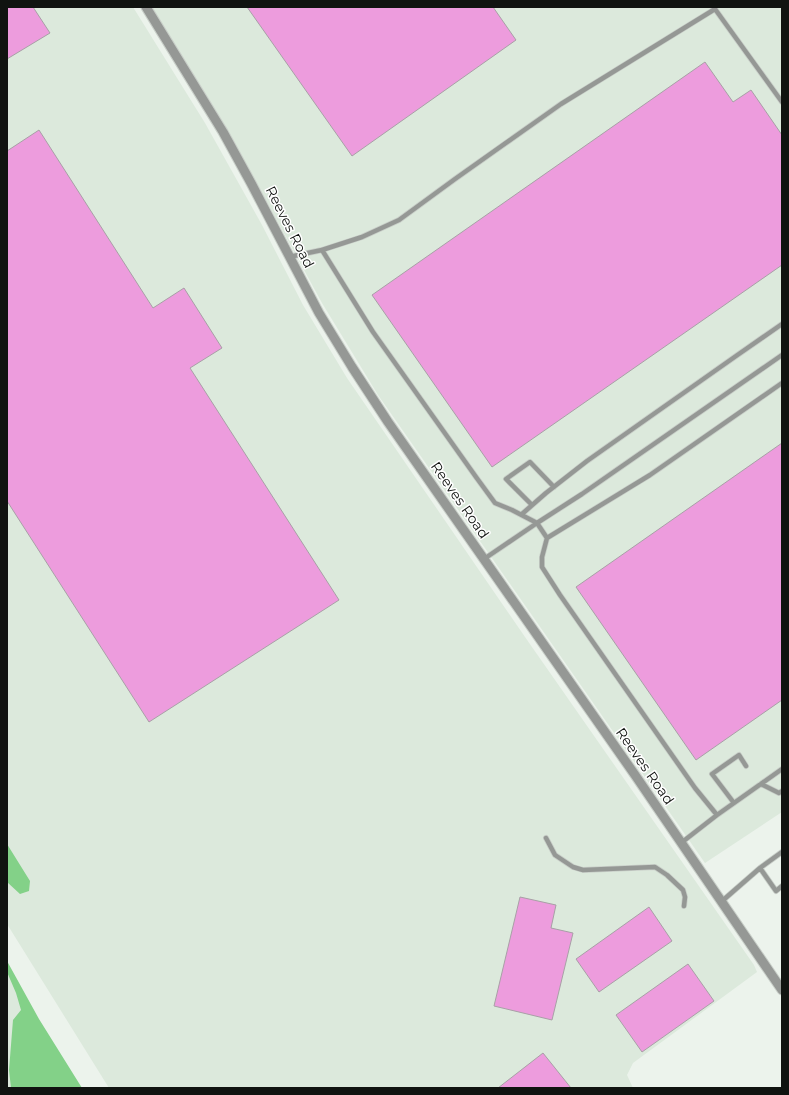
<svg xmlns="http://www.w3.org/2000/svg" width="789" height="1095" viewBox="0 0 789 1095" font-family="Montserrat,sans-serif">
  <rect width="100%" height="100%" fill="#ecf3ec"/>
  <!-- built -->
  <path fill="#dce9dc" d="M 7,7 L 133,7 L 205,123 L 262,225 L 303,305 L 347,378 L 525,637 L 754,965 L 757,972 L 633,1063 L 627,1075 L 633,1088 L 109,1088 L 7,924 Z
    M 152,7 L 782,7 L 782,812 L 705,863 L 378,395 L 322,303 L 225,125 Z
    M 7,970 L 80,1088 L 7,1088 Z"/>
  <!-- water -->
  <path fill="#83d188" d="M 7,844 L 30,881 L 29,891 L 20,894 L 7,882 Z
    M 7,961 L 39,1019 L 82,1088 L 11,1088 L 9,1070 L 13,1020 L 21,1010 L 16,993 L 7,972 Z"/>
  <!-- building -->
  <path fill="#ed9cdd" stroke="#a8a0a6" d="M 7,7 L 33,7 L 50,33 L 7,59 Z
    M 247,7 L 493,7 L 516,40 L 352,156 Z
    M 705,62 L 733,102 L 751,90 L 782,135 L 782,265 L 492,467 L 372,295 Z
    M 39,130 L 153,308 L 184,288 L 222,348 L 190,368 L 339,600 L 149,722 L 7,501 L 7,151 Z
    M 782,443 L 782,700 L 696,760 L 576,587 Z
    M 520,897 L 556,905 L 551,928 L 573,933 L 552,1020 L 494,1006 Z
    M 649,907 L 672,941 L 599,992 L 576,959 Z
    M 688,964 L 714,1001 L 642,1052 L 616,1015 Z
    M 543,1053 L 571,1088 L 498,1088 Z"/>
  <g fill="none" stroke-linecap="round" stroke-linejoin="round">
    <defs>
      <path id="lane" d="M 322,250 L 362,237 L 399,220 L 455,179 L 561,104 L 715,9 L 782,102
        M 289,257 L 322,250 L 373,332 L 476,477 L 495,503 L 512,510 L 537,523 L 582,494 L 782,355
        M 782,383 L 650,475 L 547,538 L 542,557 L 542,567 L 560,595 L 695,788 L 717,815 L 782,769
        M 532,505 L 506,479 L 530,462 L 554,487
        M 522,514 L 546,493 L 587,461 L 736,356 L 782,324
        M 484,559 L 537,523 L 547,538
        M 761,784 L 779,793 L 782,791
        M 734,803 L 712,774 L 739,755 L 746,766
        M 546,838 L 555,855 L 573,867 L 583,870 L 655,867 L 667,875 L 683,890 L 685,897 L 684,906
        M 681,843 L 717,815
        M 760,868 L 776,891 L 782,886
        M 721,902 L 760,868 L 782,852"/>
      <path id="street" d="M 146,7 L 223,132 L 251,183 L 319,313 L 352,367 L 388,422 L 635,775 L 782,990"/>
    </defs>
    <!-- lane casing -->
    <use href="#lane" stroke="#c9cfc9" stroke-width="6"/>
    <!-- street casing -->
    <use href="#street" stroke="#c9cfc9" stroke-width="11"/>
    <!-- lane -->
    <use href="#lane" stroke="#959895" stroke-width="4.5"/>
    <!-- street -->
    <use href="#street" stroke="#959895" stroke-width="9"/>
  </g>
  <g text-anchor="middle" stroke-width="3" stroke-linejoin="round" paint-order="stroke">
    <!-- street labels -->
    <g font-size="14" fill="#101310" stroke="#fff">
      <text transform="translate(290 227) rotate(63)" y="5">Reeves Road</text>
      <text transform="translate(460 500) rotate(55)" y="5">Reeves Road</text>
      <text transform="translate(645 766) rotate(55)" y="5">Reeves Road</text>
    </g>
  </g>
  <!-- border -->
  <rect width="789" height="1095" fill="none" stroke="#101310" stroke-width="16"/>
</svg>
